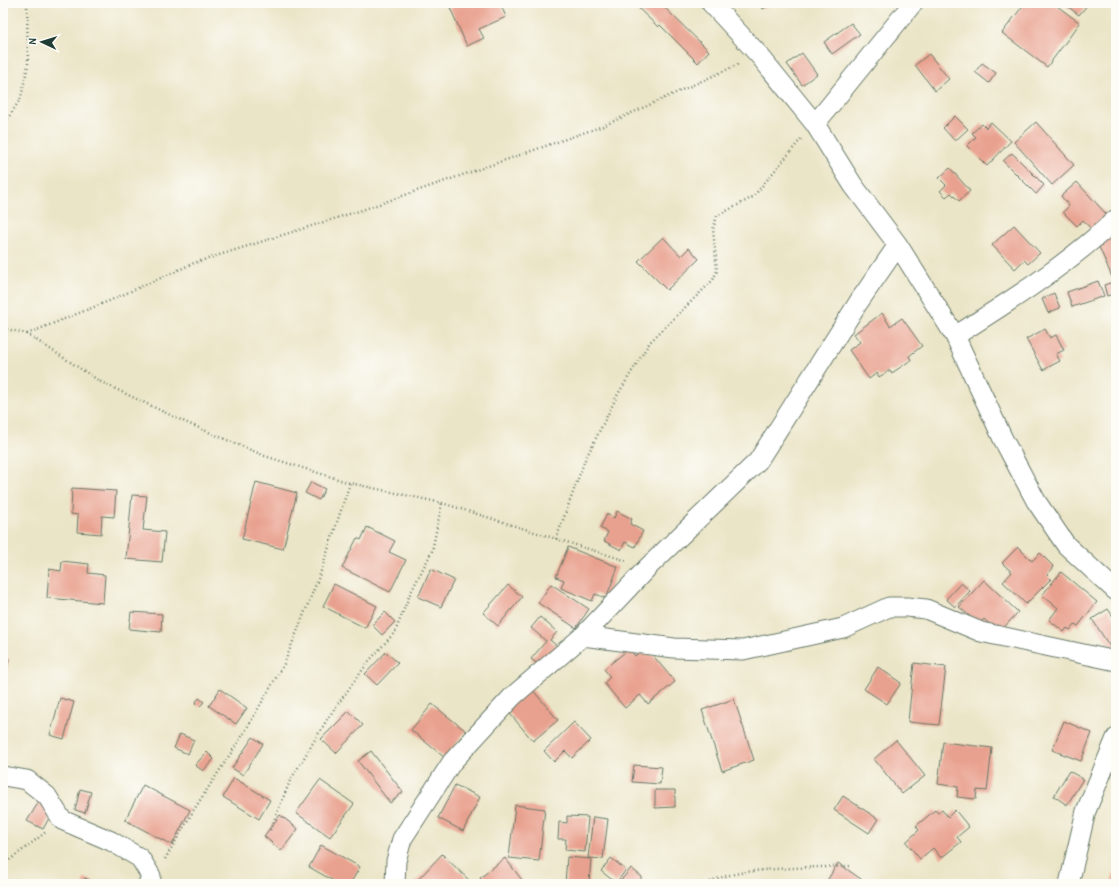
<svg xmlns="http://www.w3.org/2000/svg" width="1119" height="887" viewBox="0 0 1119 887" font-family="'Patrick Hand',sans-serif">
  <rect width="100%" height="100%" fill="#fdfcf7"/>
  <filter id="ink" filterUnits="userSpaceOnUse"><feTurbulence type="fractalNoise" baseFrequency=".025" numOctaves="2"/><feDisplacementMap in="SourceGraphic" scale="8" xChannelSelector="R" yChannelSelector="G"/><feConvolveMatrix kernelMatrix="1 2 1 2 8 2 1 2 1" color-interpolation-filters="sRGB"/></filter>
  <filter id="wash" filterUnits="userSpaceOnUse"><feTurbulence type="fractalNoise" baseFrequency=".012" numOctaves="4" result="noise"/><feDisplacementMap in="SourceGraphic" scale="16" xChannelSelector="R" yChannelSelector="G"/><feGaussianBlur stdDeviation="0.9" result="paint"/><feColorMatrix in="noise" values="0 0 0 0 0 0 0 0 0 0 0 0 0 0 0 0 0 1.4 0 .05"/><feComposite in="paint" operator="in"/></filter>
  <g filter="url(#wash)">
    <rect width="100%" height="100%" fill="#ebe5c7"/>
    <g id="blocks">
      <!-- building -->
      <path fill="#e9a18f" d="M 448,3 L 500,3 L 506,17 L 479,29 L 484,38 L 467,46 Z
        M 633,3 L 660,3 L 709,51 L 698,63 L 660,25 L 658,27 Z
        M 759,3 L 772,3 L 763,9 Z
        M 1025,3 L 1053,3 L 1080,23 L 1047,67 L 1002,33 Z
        M 1063,3 L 1089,3 L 1079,15 Z
        M 851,23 L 860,34 L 832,54 L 824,42 Z
        M 802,53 L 817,74 L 802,85 L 787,64 Z
        M 929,54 L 949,79 L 935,91 L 915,65 Z
        M 982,63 L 996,73 L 989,83 L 975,72 Z
        M 955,116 L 968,129 L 955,141 L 943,128 Z
        M 991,122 L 1011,141 L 987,166 L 967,146 L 976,137 L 972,133 L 982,124 L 986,128 Z
        M 1036,122 L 1074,165 L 1052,185 L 1014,142 Z
        M 1012,153 L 1044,185 L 1036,194 L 1003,161 Z
        M 950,168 L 970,191 L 959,201 L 951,193 L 946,197 L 940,191 L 946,185 L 939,178 Z
        M 1077,182 L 1107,215 L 1091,229 L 1083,220 L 1077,226 L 1063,212 L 1069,206 L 1061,196 Z
        M 1014,225 L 1040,253 L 1028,264 L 1024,260 L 1015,269 L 992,245 Z
        M 1116,235 L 1116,276 L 1112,277 L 1097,242 Z
        M 663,237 L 681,256 L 689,248 L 699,259 L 667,290 L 638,261 Z
        M 1098,281 L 1104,296 L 1072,307 L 1067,292 Z
        M 1116,281 L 1116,293 L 1107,296 L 1104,285 Z
        M 1054,293 L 1060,308 L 1048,313 L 1042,299 Z
        M 882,313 L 890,326 L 902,318 L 922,346 L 909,356 L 911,360 L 892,373 L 890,370 L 879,377 L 877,373 L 869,379 L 849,350 L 860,342 L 854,334 Z
        M 1045,329 L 1050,338 L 1056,335 L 1064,350 L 1056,354 L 1060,361 L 1043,370 L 1026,339 Z
        M 256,482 L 297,493 L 283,549 L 242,539 Z
        M 311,482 L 325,489 L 319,500 L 305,493 Z
        M 72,488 L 116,491 L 114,517 L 102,516 L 101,534 L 77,532 L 78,515 L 71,514 Z
        M 132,495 L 147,496 L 143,530 L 165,532 L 162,562 L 126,559 Z
        M 617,511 L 632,519 L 630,524 L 643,531 L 635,547 L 625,542 L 621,550 L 604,541 L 608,532 L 600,528 L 607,514 L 614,518 Z
        M 367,527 L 395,541 L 389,552 L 406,560 L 390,592 L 342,568 L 357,538 L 361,540 Z
        M 568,547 L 618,567 L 606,598 L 595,594 L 592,601 L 561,588 L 564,580 L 556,577 Z
        M 1018,547 L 1032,561 L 1040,553 L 1054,567 L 1047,575 L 1051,579 L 1026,604 L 1003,582 L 1012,572 L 1002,563 Z
        M 62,561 L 89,564 L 88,573 L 105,575 L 103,603 L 47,598 L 49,569 L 61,571 Z
        M 431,569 L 454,580 L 441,607 L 418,597 Z
        M 1061,572 L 1097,602 L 1078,626 L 1075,624 L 1070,630 L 1067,628 L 1064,632 L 1049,620 L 1058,608 L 1042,595 Z
        M 984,580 L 1018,612 L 999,633 L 984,619 L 979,624 L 959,607 Z
        M 961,583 L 970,591 L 955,607 L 946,599 Z
        M 334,584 L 377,606 L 365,628 L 323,606 Z
        M 551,584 L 589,609 L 576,628 L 538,603 Z
        M 508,585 L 522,597 L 498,626 L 483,613 Z
        M 1108,609 L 1116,621 L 1116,647 L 1112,650 L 1092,619 Z
        M 131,612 L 162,614 L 161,632 L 129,629 Z
        M 385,612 L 395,622 L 382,635 L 372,625 Z
        M 540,617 L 557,632 L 550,640 L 558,647 L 542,667 L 531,659 L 546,641 L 531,628 Z
        M 646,647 L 675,682 L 648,704 L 640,695 L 625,708 L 604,683 L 610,677 L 604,669 L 629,649 L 635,656 Z
        M 386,652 L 398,663 L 377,685 L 365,674 Z
        M 3,657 L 9,659 L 4,681 L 3,681 Z
        M 914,663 L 946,667 L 939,725 L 908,722 Z
        M 878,667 L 901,683 L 887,704 L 864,689 Z
        M 531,688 L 558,720 L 533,741 L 506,709 Z
        M 220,689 L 247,708 L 236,724 L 209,706 Z
        M 60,698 L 74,702 L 64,739 L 50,735 Z
        M 199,698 L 204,702 L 199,707 L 195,703 Z
        M 734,699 L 754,760 L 722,771 L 702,710 Z
        M 432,704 L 466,731 L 445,758 L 411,730 Z
        M 349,711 L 363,725 L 336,753 L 321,739 Z
        M 1064,721 L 1092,733 L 1081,761 L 1052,750 Z
        M 574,722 L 591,740 L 572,758 L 565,751 L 554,762 L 544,751 Z
        M 180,734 L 194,740 L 188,754 L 174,748 Z
        M 253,737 L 263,744 L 243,775 L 232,768 Z
        M 896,740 L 925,776 L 902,794 L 874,759 Z
        M 943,742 L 992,748 L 987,791 L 977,790 L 976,799 L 957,797 L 958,787 L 938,784 Z
        M 371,751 L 403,792 L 390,803 L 358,761 Z
        M 207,752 L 214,759 L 203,771 L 195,765 Z
        M 634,765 L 662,767 L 660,784 L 632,782 Z
        M 1069,771 L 1083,779 L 1067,805 L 1054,796 Z
        M 234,778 L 270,800 L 259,819 L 223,797 Z
        M 320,780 L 354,804 L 330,837 L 296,813 Z
        M 143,785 L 190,810 L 172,845 L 125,820 Z
        M 455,785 L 480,797 L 463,831 L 438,818 Z
        M 80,789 L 91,792 L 85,813 L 75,810 Z
        M 655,790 L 675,790 L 675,807 L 655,808 Z
        M 843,796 L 878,819 L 869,833 L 834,810 Z
        M 40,800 L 54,809 L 43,829 L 27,821 Z
        M 515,805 L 545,809 L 539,861 L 509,858 Z
        M 935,810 L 938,813 L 942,810 L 948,817 L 955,810 L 969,827 L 957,837 L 961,842 L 941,858 L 933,848 L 920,859 L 906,842 L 919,830 L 916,826 Z
        M 280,815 L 298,829 L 281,851 L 264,836 Z
        M 567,816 L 588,817 L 585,852 L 565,850 L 566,839 L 558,839 L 559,822 L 567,823 Z
        M 593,817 L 608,819 L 603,859 L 588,858 Z
        M 321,845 L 360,867 L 350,884 L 339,884 L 309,867 Z
        M 442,854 L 473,884 L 414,884 Z
        M 567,857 L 591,859 L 589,884 L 565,884 Z
        M 505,858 L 525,884 L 484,884 L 480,878 Z
        M 611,858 L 626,870 L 616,883 L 601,871 Z
        M 838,863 L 868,884 L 825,884 Z
        M 631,868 L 642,877 L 637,884 L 618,884 Z
        M 1114,873 L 1116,874 L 1116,884 L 1111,884 Z
        M 85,878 L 98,884 L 82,884 Z"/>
    </g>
  </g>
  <g filter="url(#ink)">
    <use href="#blocks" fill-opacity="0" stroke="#667867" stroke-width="1"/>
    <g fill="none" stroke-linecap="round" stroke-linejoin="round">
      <defs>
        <path id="minor" d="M 711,3 L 759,55 L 815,124 L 853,185 L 898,245 L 955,336 L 1003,439 L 1036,501 L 1066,545 L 1116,591
          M 815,124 L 913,3
          M 955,336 C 1012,300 1067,265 1116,219
          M 583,636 L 674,648 L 743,650 L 843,628 L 889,607 L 907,607 L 926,609 L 981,632 L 1116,661
          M 3,776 L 27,780 L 47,796 L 62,820 L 111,841 L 140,858 L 151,876 L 148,884
          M 395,884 L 396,861 L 402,839 L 452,762 L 513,696 L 583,636 L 648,567 L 758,461 L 858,303 L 898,245
          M 1069,884 L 1086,811 L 1116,738"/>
      </defs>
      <!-- minor casing -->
      <use href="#minor" stroke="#667867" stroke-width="21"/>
      <!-- path -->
      <path stroke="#667867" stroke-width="2.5" stroke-dasharray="1 3" stroke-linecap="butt" d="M 3,126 L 21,98 L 28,65 L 27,3
        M 3,328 L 27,334 L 101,382 L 185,422 L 265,456 L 350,483 L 442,503 L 627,561
        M 27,334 L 109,301 L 194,263 L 362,210 L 603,126 L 739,64
        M 556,539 L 585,460 L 618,394 L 650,342 L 713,280 L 717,271 L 713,229 L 717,216 L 753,197 L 801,139
        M 270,830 L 290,781 L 328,718 L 369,661 L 395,632 L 410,594 L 432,551 L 442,503
        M 165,859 L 195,808 L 244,733 L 284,664 L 320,574 L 350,483
        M 3,865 L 46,832
        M 707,884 C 733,866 816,868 851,866"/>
      <!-- minor -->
      <use href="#minor" stroke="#fff" stroke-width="19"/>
    </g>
  </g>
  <!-- margin -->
  <rect width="1119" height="887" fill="none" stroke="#fdfcf7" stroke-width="16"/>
  <!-- north arrow -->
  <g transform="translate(42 42) rotate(274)" stroke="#fdfcf7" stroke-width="3" paint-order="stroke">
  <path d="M0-3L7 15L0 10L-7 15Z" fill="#1f3d34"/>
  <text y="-6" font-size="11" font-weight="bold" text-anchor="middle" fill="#1f3d34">N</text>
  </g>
</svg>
